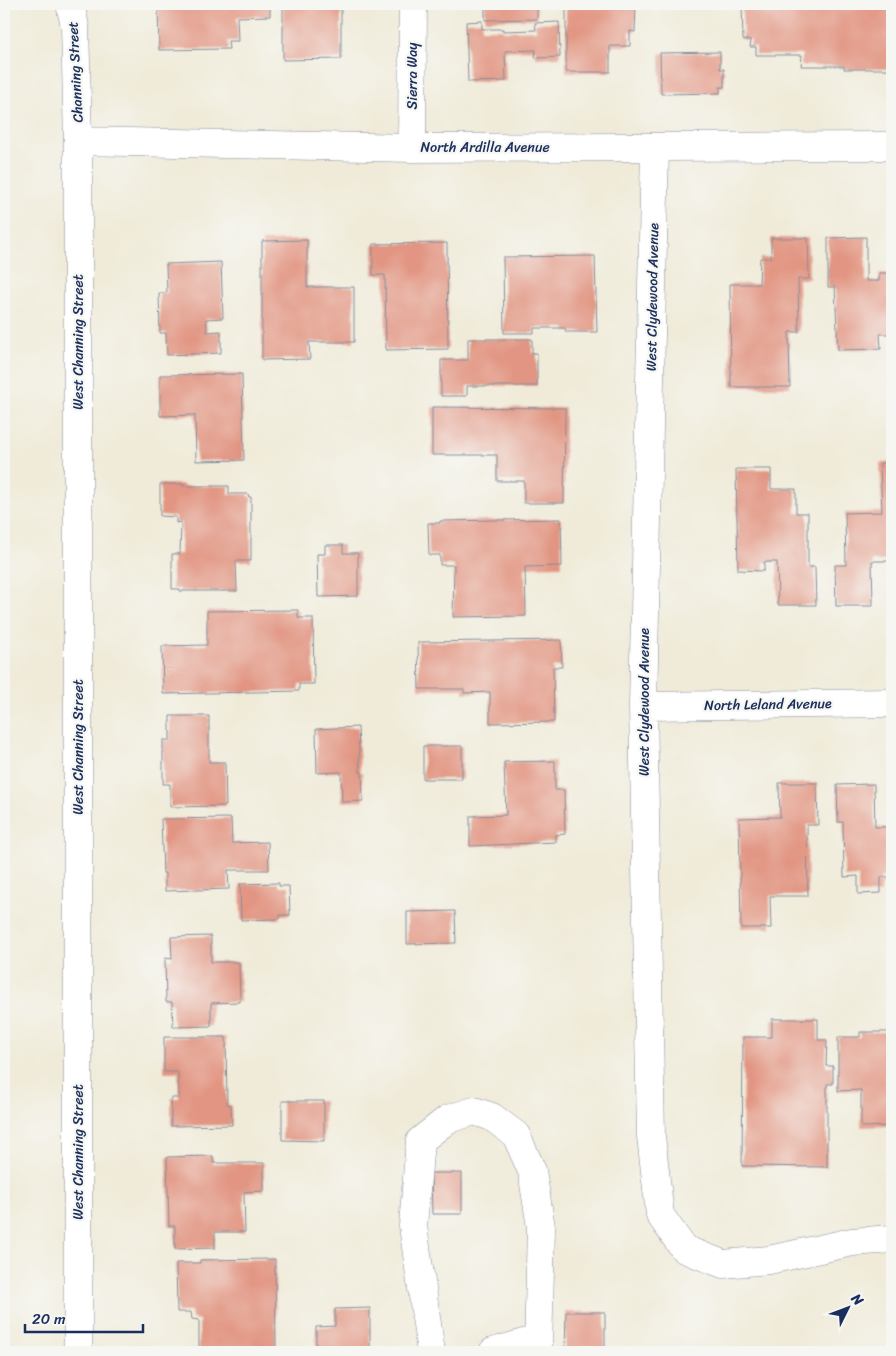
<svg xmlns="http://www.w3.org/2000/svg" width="896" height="1356" viewBox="0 0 896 1356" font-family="Sriracha,sans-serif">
  <rect width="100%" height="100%" fill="#f6f6f2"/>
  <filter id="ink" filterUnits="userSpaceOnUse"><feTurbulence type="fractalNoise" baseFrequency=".02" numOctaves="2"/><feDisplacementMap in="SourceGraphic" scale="10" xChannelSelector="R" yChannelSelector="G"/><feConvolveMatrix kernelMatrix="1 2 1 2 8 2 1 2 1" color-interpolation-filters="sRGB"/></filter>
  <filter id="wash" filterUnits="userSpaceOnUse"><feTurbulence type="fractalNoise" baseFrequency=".0096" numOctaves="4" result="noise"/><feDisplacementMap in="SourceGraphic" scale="20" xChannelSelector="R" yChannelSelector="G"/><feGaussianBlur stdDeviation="1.12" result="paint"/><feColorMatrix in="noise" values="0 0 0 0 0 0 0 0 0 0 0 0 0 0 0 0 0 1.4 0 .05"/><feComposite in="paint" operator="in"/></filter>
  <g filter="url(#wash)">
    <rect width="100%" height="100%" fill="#f0ebd9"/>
    <g id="blocks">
      <!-- building -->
      <path fill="#e29582" d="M 158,4 L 270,4 L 270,16 L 237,17 L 238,41 L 228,41 L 229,49 L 159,50 Z
        M 283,4 L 341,4 L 341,59 L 283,60 Z
        M 485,4 L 537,4 L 537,19 L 485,20 Z
        M 566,4 L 636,4 L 635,32 L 630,31 L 630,46 L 610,46 L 610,72 L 566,72 Z
        M 742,4 L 890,4 L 891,69 L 844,69 L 844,66 L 801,66 L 802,55 L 756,55 L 756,47 L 750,47 L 751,40 L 743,40 Z
        M 482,21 L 482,29 L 503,29 L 503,31 L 536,30 L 535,23 L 559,22 L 560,57 L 535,58 L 536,50 L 505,51 L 506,81 L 468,82 L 466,22 Z
        M 720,52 L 720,69 L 724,69 L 724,87 L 720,87 L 720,93 L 661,94 L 660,53 Z
        M 866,237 L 866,281 L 879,281 L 879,273 L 892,273 L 892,334 L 880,334 L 881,349 L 838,350 L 835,287 L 828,287 L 828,238 Z
        M 771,238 L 808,238 L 809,279 L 798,279 L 799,332 L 789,332 L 790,387 L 731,387 L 730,284 L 759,284 L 760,258 L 771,258 Z
        M 307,240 L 307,287 L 354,287 L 354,342 L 309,342 L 310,359 L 262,360 L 262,241 Z
        M 447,243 L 448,349 L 386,350 L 385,275 L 373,275 L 373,244 Z
        M 595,256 L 597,332 L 566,332 L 565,328 L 534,328 L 534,333 L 504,333 L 503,257 Z
        M 221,262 L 223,318 L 206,319 L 207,332 L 221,331 L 221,353 L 167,355 L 166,333 L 160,333 L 159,293 L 167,293 L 166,264 Z
        M 468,339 L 532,339 L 532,353 L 537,353 L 537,386 L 467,386 L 467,396 L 441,396 L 441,360 L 468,360 Z
        M 242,374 L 244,460 L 196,461 L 195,415 L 160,416 L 160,375 Z
        M 432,407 L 565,408 L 564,503 L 524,503 L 524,481 L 497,481 L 497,455 L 432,455 Z
        M 892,462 L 892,561 L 872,561 L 873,606 L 836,606 L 835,565 L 846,565 L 845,513 L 882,512 L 880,463 Z
        M 736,469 L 771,469 L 771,489 L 796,489 L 796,513 L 808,513 L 808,567 L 815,567 L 816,605 L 778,605 L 777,562 L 764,562 L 764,571 L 738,570 Z
        M 160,484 L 183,484 L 183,486 L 229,486 L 229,494 L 248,494 L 249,497 L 251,497 L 251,561 L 236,561 L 237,591 L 180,591 L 180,589 L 172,589 L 172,554 L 180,554 L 181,522 L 176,523 L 176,517 L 160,516 Z
        M 561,519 L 562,566 L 525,567 L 526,616 L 453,617 L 454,565 L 440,565 L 440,555 L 429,555 L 428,523 L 440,523 L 440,521 Z
        M 325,545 L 343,545 L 343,553 L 358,553 L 358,596 L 318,597 L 317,554 L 325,554 Z
        M 298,610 L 298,618 L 313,618 L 314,684 L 299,684 L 299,691 L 163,694 L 162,646 L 207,645 L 207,611 Z
        M 561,640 L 562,667 L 553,667 L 554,722 L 490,723 L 490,692 L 464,693 L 464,689 L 419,689 L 418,642 Z
        M 170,716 L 209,716 L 209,762 L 225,762 L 226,806 L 170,807 L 170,784 L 163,784 L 163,740 L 170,740 Z
        M 358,727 L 360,772 L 362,772 L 363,801 L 342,802 L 341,772 L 317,773 L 316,729 Z
        M 423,746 L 462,746 L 462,779 L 423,779 Z
        M 555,761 L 555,790 L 564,790 L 565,834 L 556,835 L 556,842 L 470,846 L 470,816 L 506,815 L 504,762 Z
        M 779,783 L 817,783 L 818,825 L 807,825 L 808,896 L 770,896 L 771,928 L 741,928 L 739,818 L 780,817 Z
        M 874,784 L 875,827 L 888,827 L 888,819 L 892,819 L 892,881 L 889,881 L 889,877 L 881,877 L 881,893 L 858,894 L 858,876 L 844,877 L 843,822 L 838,822 L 837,785 Z
        M 231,818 L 232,843 L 268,842 L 269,870 L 228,870 L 229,889 L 165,891 L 165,873 L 163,873 L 161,819 Z
        M 279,883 L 279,886 L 289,886 L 290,915 L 280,915 L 280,919 L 241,920 L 240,884 Z
        M 455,911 L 456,943 L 407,944 L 407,912 Z
        M 211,936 L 211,962 L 239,962 L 240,1002 L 211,1003 L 211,1026 L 173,1027 L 172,1002 L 166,1002 L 165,958 L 172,959 L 171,937 Z
        M 772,1019 L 818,1019 L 818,1040 L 827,1040 L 826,1066 L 833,1066 L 833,1084 L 827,1084 L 827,1167 L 742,1166 L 743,1037 L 772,1037 Z
        M 860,1032 L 892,1032 L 892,1126 L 861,1127 L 861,1090 L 838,1091 L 838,1037 L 860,1037 Z
        M 164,1037 L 226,1037 L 227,1104 L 231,1105 L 232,1125 L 171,1126 L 171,1098 L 179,1098 L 178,1072 L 164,1072 Z
        M 282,1101 L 324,1101 L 324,1141 L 282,1140 Z
        M 213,1156 L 213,1163 L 264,1163 L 264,1191 L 244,1192 L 245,1232 L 215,1232 L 215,1248 L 175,1249 L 175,1226 L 169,1226 L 167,1157 Z
        M 431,1173 L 462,1173 L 462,1214 L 432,1214 Z
        M 275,1259 L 276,1352 L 199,1352 L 199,1320 L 192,1319 L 191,1312 L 177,1312 L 176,1263 L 200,1263 L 200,1260 Z
        M 370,1308 L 370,1352 L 316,1352 L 316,1327 L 335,1326 L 335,1309 Z
        M 566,1312 L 605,1312 L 605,1352 L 565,1352 Z"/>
    </g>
  </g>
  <g filter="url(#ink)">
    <use href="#blocks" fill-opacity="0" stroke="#868d9c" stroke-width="1"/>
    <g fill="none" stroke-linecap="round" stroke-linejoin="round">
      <defs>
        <path id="minor" d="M 70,4 L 75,26 L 78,141 L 78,1352
          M 78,141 L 412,148 L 892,146
          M 655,147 L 643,706 L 651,1136 L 660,1215 L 684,1249 L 723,1264 L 769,1260 L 852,1242 L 892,1239
          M 412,148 L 413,4
          M 643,706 L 892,703
          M 431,1352 L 413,1226 L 420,1141 L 448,1119 L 474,1111 L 492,1117 L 516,1135 L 532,1171 L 541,1227 L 538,1352
          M 493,1352 L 538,1339"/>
      </defs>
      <!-- minor casing -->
      <use href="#minor" stroke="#868d9c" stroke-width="29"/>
      <!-- minor -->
      <use href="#minor" stroke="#fff" stroke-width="28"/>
    </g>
  </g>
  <g text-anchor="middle" stroke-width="4.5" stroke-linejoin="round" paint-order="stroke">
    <!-- street labels -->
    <g font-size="14" fill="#1b2f5e" stroke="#f6f6f2">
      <text transform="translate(75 72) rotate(-93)" y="5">Channing Street</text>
      <text transform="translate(412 76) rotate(-90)" y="5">Sierra Way</text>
      <text x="485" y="152">North Ardilla Avenue</text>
      <text transform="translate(652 297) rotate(-89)" y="5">West Clydewood Avenue</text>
      <text transform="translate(78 342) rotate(-90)" y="5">West Channing Street</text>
      <text transform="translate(644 702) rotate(-90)" y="5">West Clydewood Avenue</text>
      <text transform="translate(768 704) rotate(-1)" y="5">North Leland Avenue</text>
      <text transform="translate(78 747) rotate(-90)" y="5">West Channing Street</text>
      <text transform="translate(78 1152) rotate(-90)" y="5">West Channing Street</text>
    </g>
  </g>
  <!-- margin -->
  <rect width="896" height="1356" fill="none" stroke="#f6f6f2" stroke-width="20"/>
  <!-- north arrow -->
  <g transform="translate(848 1308) rotate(48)" stroke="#f6f6f2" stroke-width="4" paint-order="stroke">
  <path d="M0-4L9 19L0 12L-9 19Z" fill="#1b2f5e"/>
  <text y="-8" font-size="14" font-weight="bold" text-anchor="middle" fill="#1b2f5e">N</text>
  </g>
  <!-- scale -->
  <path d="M25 1324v8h118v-8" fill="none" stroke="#1b2f5e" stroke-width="2.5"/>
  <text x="32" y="1324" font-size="15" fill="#1b2f5e" stroke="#f6f6f2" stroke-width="4" paint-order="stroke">20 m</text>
</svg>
